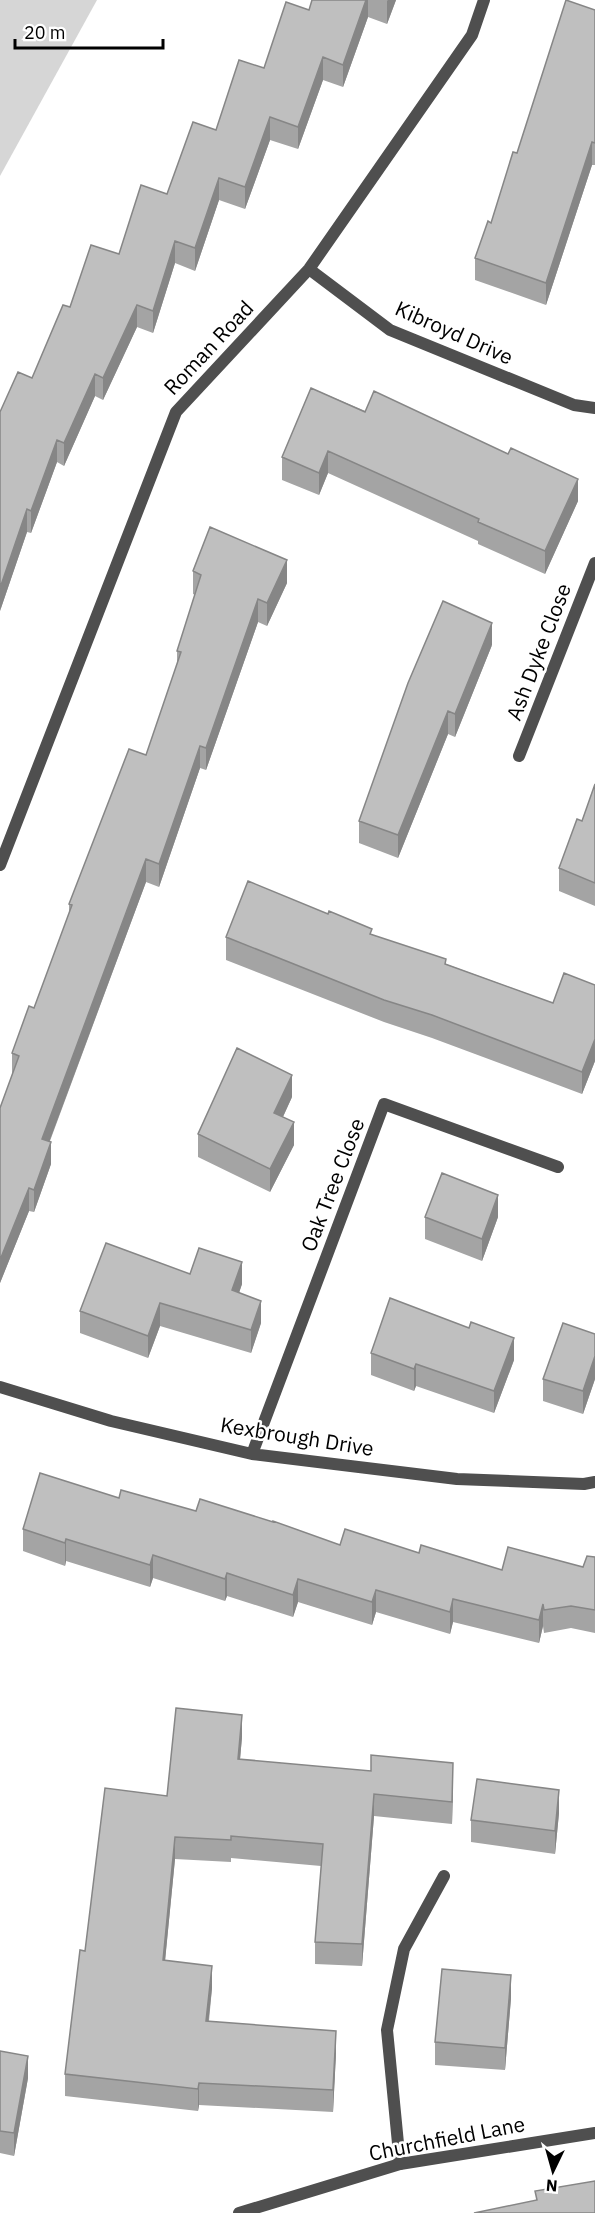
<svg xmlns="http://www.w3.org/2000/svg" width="595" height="2213" viewBox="0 0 595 2213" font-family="'IBM Plex Sans',sans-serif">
  <rect width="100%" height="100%" fill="#fff"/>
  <!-- green -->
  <path fill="#d6d6d6" d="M 0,0 L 97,0 L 0,176 Z"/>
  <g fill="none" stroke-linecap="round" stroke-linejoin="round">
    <!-- minor -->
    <path stroke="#4f4f4f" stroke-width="12" d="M 309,269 L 390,330 L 574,405 L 595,408
      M 519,756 L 595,563
      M 0,865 L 176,412 L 309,269 L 472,35 L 484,0
      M 0,1387 L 111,1421 L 252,1454 L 457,1479 L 584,1484 L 595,1482
      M 252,1454 L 384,1104 L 558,1167
      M 400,2164 L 387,2030 L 404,1949 L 444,1876"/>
    <!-- tertiary -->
    <path stroke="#4f4f4f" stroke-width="12" d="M 239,2213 L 400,2164 L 595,2133"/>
  </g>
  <!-- wall -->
  <path fill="#a4a4a4" d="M 312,0 L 396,0 L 387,24 L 368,17 L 343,87 L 323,80 L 298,149 L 270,140 L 245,209 L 219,200 L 195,271 L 175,263 L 153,333 L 137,327 L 103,400 L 95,396 L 64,466 L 57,462 L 31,533 L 27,532 L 0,611 L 32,378 L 70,307 L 119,254 L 167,194 L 309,10 Z
    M 595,10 L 595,165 L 592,165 L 546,305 L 475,280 L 475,258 L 491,223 L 517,153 Z
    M 311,388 L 578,501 L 545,574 L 478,544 L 478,541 L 328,473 L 319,495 L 282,480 L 282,457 Z
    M 193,571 L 287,583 L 267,626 L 258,622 L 206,770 L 200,768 L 159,887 L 146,882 L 50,1141 L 51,1164 L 34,1212 L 29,1211 L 0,1283 L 0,1108 L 12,1075 L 12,1053 L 34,1008 L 69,916 L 69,904 L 146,755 L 177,666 L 177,651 L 195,595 L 193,594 Z
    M 492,645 L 455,737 L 448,734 L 398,858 L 359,843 L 359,821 Z
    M 595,784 L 595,906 L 559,891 L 559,868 L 582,821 Z
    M 372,935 L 446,964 L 553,1003 L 595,985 L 595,1061 L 582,1094 L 432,1038 L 384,1022 L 226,960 L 226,937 Z
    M 292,1097 L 283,1117 L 294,1145 L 270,1192 L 198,1157 L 198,1134 Z
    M 425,1217 L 498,1217 L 482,1261 L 425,1239 Z
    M 190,1274 L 242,1284 L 239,1293 L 261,1323 L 251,1353 L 160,1326 L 148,1358 L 80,1333 L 80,1311 Z
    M 469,1328 L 514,1360 L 494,1413 L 416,1386 L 414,1391 L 371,1375 L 371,1353 Z
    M 595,1334 L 595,1379 L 583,1414 L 543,1401 L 543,1379 Z
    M 119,1498 L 196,1511 L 340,1545 L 419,1553 L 502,1570 L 583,1567 L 595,1557 L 595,1633 L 571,1628 L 544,1633 L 543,1626 L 539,1643 L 453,1622 L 450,1634 L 376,1612 L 372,1625 L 298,1602 L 293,1617 L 227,1596 L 225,1601 L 153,1578 L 150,1587 L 66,1561 L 65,1566 L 23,1551 L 23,1529 Z
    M 242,1737 L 240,1760 L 453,1785 L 452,1824 L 374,1816 L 362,1966 L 315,1964 L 315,1942 L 321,1866 L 231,1858 L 231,1862 L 175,1859 L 165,1960 L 212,1988 L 209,2021 L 336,2053 L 333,2112 L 199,2105 L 198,2111 L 65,2096 L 65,2074 L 85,1951 L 167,1796 Z
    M 559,1813 L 555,1854 L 471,1842 L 471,1820 Z
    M 511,1998 L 505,2070 L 435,2065 L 435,2042 Z
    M 0,2051 L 28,2078 L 14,2156 L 0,2153 Z"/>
  <!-- shaded-wall -->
  <path fill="#868686" d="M 366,0 L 368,0 L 368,17 L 343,87 L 343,65 Z
    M 388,0 L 396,0 L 387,24 L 387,1 Z
    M 323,57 L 323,80 L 298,149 L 298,127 Z
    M 270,117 L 270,140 L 245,209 L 245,187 Z
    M 592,142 L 592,165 L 546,305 L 546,283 Z
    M 219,178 L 219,200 L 195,271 L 195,248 Z
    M 175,241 L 175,263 L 153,333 L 153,311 Z
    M 137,305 L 137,327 L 103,400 L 103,378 Z
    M 95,374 L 95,396 L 64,466 L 64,443 Z
    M 57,440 L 57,462 L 31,533 L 31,511 Z
    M 328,451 L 328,473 L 319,495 L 319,473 Z
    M 578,479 L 578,501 L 545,574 L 545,551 Z
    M 27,509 L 27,532 L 0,611 L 0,588 Z
    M 287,560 L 287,583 L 267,626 L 267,603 Z
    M 258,599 L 258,622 L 206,770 L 206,748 Z
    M 492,623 L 492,645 L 455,737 L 455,714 Z
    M 448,711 L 448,734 L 398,858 L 398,835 Z
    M 200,746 L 200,768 L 159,887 L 159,864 Z
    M 146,859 L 146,882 L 42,1161 L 42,1139 Z
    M 595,1039 L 595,1061 L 582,1094 L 582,1072 Z
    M 292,1075 L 292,1097 L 274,1136 L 274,1113 Z
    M 294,1122 L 294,1145 L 270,1192 L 270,1169 Z
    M 51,1142 L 51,1164 L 34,1212 L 34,1190 Z
    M 29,1188 L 29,1211 L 0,1283 L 0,1260 Z
    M 498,1195 L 498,1217 L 482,1261 L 482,1239 Z
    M 242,1262 L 242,1284 L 232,1313 L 232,1290 Z
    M 261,1301 L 261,1323 L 251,1353 L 251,1330 Z
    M 160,1303 L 160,1326 L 148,1358 L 148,1336 Z
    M 514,1338 L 514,1360 L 494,1413 L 494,1391 Z
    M 595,1356 L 595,1379 L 583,1414 L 583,1391 Z
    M 416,1364 L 416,1386 L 414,1391 L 414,1369 Z
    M 66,1539 L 66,1561 L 65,1566 L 65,1543 Z
    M 153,1555 L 153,1578 L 150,1587 L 150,1565 Z
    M 227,1573 L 227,1596 L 225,1601 L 225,1579 Z
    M 298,1579 L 298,1602 L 293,1617 L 293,1595 Z
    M 376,1590 L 376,1612 L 372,1625 L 372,1602 Z
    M 453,1599 L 453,1622 L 450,1634 L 450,1612 Z
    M 543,1604 L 543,1626 L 539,1643 L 539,1620 Z
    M 242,1715 L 242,1737 L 238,1781 L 238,1759 Z
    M 453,1763 L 453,1785 L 452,1824 L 452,1802 Z
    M 559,1790 L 559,1813 L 555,1854 L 555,1831 Z
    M 374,1794 L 374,1816 L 362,1966 L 362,1944 Z
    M 175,1837 L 175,1859 L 163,1982 L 163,1960 Z
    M 212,1966 L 212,1988 L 206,2043 L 206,2021 Z
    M 511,1975 L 511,1998 L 505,2070 L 505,2048 Z
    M 336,2031 L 336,2053 L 333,2112 L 333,2090 Z
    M 28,2056 L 28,2078 L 14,2156 L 14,2133 Z
    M 199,2083 L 199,2105 L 198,2111 L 198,2089 Z"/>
  <!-- building -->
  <path fill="#bfbfbf" stroke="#868686" stroke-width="1.5" d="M 312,0 L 366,0 L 343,65 L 323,57 L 298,127 L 270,117 L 245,187 L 219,178 L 195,248 L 175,241 L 153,311 L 137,305 L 103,378 L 95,374 L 64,443 L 57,440 L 31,511 L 27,509 L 0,588 L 0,412 L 18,372 L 32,378 L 63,305 L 70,307 L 91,245 L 119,254 L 141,185 L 167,194 L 193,122 L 216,130 L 239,60 L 264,68 L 286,2 L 309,10 Z
    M 566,0 L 595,10 L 595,143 L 592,142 L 546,283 L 475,258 L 488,221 L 491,223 L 513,152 L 517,153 Z
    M 311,388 L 365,412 L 374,391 L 508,454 L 511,448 L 578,479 L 545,551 L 478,522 L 479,519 L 328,451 L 319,473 L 282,457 Z
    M 210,527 L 287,560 L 267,603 L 258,599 L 206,748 L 200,746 L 159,864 L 146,859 L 42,1139 L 51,1142 L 34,1190 L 29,1188 L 0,1260 L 0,1108 L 19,1056 L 12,1053 L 29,1006 L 34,1008 L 72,905 L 69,904 L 129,749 L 146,755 L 181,652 L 177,651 L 201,575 L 193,571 Z
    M 443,601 L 492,623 L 455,714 L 448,711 L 398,835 L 359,821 L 408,683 Z
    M 595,784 L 595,883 L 559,868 L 577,819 L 582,821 Z
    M 248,881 L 328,914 L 329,911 L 372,929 L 370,934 L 446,959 L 445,964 L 553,1003 L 564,973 L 595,985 L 595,1039 L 582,1072 L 432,1015 L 384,1000 L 226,937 Z
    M 237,1048 L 292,1075 L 274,1113 L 294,1122 L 270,1169 L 198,1134 Z
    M 442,1173 L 498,1195 L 482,1239 L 425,1217 Z
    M 106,1243 L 190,1274 L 199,1248 L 242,1262 L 232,1290 L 261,1301 L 251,1330 L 160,1303 L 148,1336 L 80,1311 Z
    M 390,1298 L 469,1328 L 471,1322 L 514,1338 L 494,1391 L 416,1364 L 414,1369 L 371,1353 Z
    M 563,1323 L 595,1334 L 595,1356 L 583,1391 L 543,1379 Z
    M 40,1473 L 119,1498 L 121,1490 L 196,1511 L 200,1499 L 273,1522 L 273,1521 L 340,1545 L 345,1529 L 419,1553 L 421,1545 L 502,1570 L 508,1547 L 583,1567 L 587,1556 L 595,1557 L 595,1610 L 571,1606 L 544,1610 L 543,1604 L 539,1620 L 453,1599 L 450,1612 L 376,1590 L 372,1602 L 298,1579 L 293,1595 L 227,1573 L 225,1579 L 153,1555 L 150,1565 L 66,1539 L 65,1543 L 23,1529 Z
    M 176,1708 L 242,1715 L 238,1759 L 371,1771 L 371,1755 L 453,1763 L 452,1802 L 374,1794 L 362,1944 L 315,1942 L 323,1844 L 231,1836 L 231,1840 L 175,1837 L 163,1960 L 212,1966 L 206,2021 L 336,2031 L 333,2090 L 199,2083 L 198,2089 L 65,2074 L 80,1950 L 85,1951 L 105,1788 L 167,1796 Z
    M 477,1779 L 559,1790 L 555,1831 L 471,1820 Z
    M 442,1969 L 511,1975 L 505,2048 L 435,2042 Z
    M 0,2051 L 28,2056 L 14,2133 L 0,2131 Z
    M 595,2181 L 595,2213 L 474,2213 L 537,2200 L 535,2191 Z"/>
  <g text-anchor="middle" stroke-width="5" stroke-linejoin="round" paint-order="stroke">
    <!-- street labels -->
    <g font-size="21" fill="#000" stroke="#fff">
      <text transform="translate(454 333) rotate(24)" y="7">Kibroyd Drive</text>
      <text transform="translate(209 348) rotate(-47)" y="7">Roman Road</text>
      <text transform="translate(539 652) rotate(-69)" y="7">Ash Dyke Close</text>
      <text transform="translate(333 1185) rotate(-69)" y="7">Oak Tree Close</text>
      <text transform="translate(297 1437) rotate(9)" y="7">Kexbrough Drive</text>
      <text transform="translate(447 2139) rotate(-11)" y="7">Churchfield Lane</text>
    </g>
  </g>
  <!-- north arrow -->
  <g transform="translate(553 2171) rotate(185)" stroke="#ffffff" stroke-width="4.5" paint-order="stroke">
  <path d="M0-4.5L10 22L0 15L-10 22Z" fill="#000000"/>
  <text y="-9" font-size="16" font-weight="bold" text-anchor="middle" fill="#000000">N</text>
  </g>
  <!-- scale -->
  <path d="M15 39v9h148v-9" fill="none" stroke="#000000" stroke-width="3"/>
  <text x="24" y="39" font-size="18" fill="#000000" stroke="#ffffff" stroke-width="4.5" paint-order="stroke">20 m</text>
</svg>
